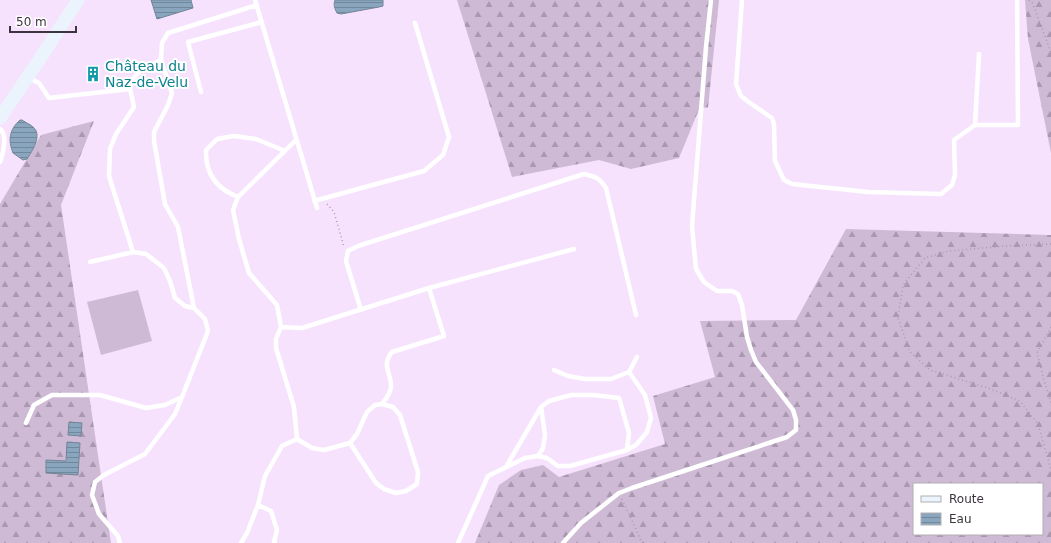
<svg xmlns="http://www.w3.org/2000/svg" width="1051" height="543" viewBox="0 0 1051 543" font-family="'DejaVu Sans',sans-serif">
  <defs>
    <pattern id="forest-firs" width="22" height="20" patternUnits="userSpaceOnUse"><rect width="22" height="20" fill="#cfbad6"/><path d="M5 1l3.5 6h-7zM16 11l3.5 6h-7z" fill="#a998af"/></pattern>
    <pattern id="water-rules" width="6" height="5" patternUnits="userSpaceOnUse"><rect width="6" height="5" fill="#89a6be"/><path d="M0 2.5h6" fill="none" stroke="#71889c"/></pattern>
  </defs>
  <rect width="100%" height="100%" fill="#f7e2fe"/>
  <!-- forest -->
  <path fill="url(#forest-firs)" fill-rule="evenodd" d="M 457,0 L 719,0 L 708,108 L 700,107 L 679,158 L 631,169 L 599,160 L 512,177 Z
    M 1025,0 L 1051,0 L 1051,153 L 1028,39 Z
    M 94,121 L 61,205 L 111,543 L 0,543 L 0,204 L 41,135 Z
    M 846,229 L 1051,235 L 1051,543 L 475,543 L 499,485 L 521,470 L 543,465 L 559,477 L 665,444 L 653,396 L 715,377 L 700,321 L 796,320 ZM 914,484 L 1042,484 L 1042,534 L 914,534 Z"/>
  <!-- pitch -->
  <path fill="#cfbad6" d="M 138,290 L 152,341 L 101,355 L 87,302 Z"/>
  <!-- water -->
  <path fill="url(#water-rules)" stroke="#728498" d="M 151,0 L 191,0 L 193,8 L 157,19 Z
    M 335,0 L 383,0 L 383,6 L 379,7 L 341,14 L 337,13 C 335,9 333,5 335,0 Z
    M 20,120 L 22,120 C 26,123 30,124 33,127 C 43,135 32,151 27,159 L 23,160 L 13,153 C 8,140 9,130 20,120 Z
    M 69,422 L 82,423 L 81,436 L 68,435 Z
    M 67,442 L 80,443 L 78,475 L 46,473 L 46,460 L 66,461 Z"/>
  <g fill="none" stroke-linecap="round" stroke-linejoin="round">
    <!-- path -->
    <path stroke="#a999ae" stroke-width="1.5" stroke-dasharray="1 3" stroke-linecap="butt" d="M 1029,0 L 1032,2 L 1051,52
      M 327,204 L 334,212 L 344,247
      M 1051,244 L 1006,246 L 949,251 L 925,258 L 903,285 L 898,318 L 910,352 L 930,370 L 988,388 L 1020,401 L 1038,424 L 1051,470
      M 1051,327 L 1037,353 L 1044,380 L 1051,403
      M 622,499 L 642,543"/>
    <!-- lane -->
    <path stroke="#fff" stroke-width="4.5" d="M 255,0 L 317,208
      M 742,0 L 736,84 L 741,96 L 750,103 L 772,118 L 774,124 L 775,161 L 784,180 L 792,184 L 868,192 L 941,194 L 952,185 L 955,175 L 954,140 L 975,125
      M 979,54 L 975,125 L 1018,125 L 1017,0
      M 29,78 L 39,83 L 49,98 L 130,89 L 130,82 L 142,69 L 161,60
      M 130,89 L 134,107 L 116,134 L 110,149 L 109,176 L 133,252
      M 201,92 L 188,42 L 262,22
      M 0,129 C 8,135 3,154 0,162
      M 238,197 C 223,191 210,180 207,163 C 206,159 206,155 206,150 L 217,139 L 234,136 L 256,139 L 285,151
      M 314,201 L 424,171 L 443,155 L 449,137 L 415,23
      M 90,262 L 133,252 L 146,254 L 164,268 L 170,281 L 175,298 L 185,306 L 194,308
      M 361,310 L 346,261 L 348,251 L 358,246 L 584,174 C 597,177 599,178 606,188 L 636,315
      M 281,327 L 302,328 L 429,288 L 574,249
      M 629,372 L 637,357
      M 382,404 C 386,399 391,393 391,386 C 391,372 381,366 392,352 L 444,336 L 429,288
      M 26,423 L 34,405 L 52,395 L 100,395 L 146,408 L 165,405 L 182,397 L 208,331 L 205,319 L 194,308 L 178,227 L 165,204 L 154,141 L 154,132 L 168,105 L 172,93 L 161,60 L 162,43 L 168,33 L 257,5
      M 297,439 L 312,448 L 324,450 L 350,443 L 357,434 L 367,412 L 375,405 L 382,404 L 393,407 L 400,415 L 418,472 L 417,484 L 406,491 L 396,493 L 384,489 L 376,483 L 350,443
      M 538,456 L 543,448 L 545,435 L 541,407
      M 506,467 L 541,407 L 549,401 L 571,395 L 593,395 L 619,398 L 629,433 L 627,450
      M 258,505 L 271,511 L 277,530 L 274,542 L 275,543
      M 120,543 L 118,536 L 99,514 L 92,495 L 95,482 L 104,475 L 145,454 L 175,414 L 182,397
      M 241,543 L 247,533 L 258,505 L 265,476 L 282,446 L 297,439 L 294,407 L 276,348 L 276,339 L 281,327 L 277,305 L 249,273 L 239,239 L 233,210 L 238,197 L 296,140
      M 458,543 L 488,476 L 525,458 L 538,456 L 547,458 L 558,466 L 570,466 L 627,450 L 636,445 L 647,432 L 651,418 L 645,395 L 629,372 L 611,379 L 585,379 L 568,376 L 554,370
      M 563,543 L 581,523 L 619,493 L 632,488 L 787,437 L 796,430 L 796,420 L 793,410 L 756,362 L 751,350 L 747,337 L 742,305 L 738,294 L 732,291 L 717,291 L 704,282 L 696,269 L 692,226 L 706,47 L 711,0"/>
    <!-- secondary -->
    <path stroke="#ebf4fd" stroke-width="13" d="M 0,118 L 41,57 L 78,0"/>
  </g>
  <!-- icons -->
  <defs>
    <symbol id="building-bare" viewBox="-9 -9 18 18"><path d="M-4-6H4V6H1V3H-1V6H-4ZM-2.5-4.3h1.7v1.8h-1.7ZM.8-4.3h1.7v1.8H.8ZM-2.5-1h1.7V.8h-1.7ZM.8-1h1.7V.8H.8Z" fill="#0f9aa8" stroke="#fff" stroke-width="2.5" paint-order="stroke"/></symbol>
  </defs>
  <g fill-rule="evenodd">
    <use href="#building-bare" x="82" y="63" width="22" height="22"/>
  </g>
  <g text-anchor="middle" stroke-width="4" stroke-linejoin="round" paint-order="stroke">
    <!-- culture labels -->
    <g font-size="14" fill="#0d838f" stroke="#fff" text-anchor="start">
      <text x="105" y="71">Château du<tspan x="105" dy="16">Naz-de-Velu</tspan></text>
    </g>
  </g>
  <!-- legend -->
  <rect x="913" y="483" width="130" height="52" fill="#ffffff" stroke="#b1aeb2"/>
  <rect x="921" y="496" width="20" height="6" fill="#ebf4fd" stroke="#b1aeb2"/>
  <text x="949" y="503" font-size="12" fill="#3c343e">Route</text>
  <rect x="921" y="513" width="20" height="12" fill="url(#water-rules)" stroke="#b1aeb2"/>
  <text x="949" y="523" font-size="12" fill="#3c343e">Eau</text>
  <!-- scale -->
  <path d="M10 26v6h66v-6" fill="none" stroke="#3c343e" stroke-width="2"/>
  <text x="16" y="26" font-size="12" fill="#3c343e" stroke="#ffffff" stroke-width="3" paint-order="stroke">50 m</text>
</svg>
